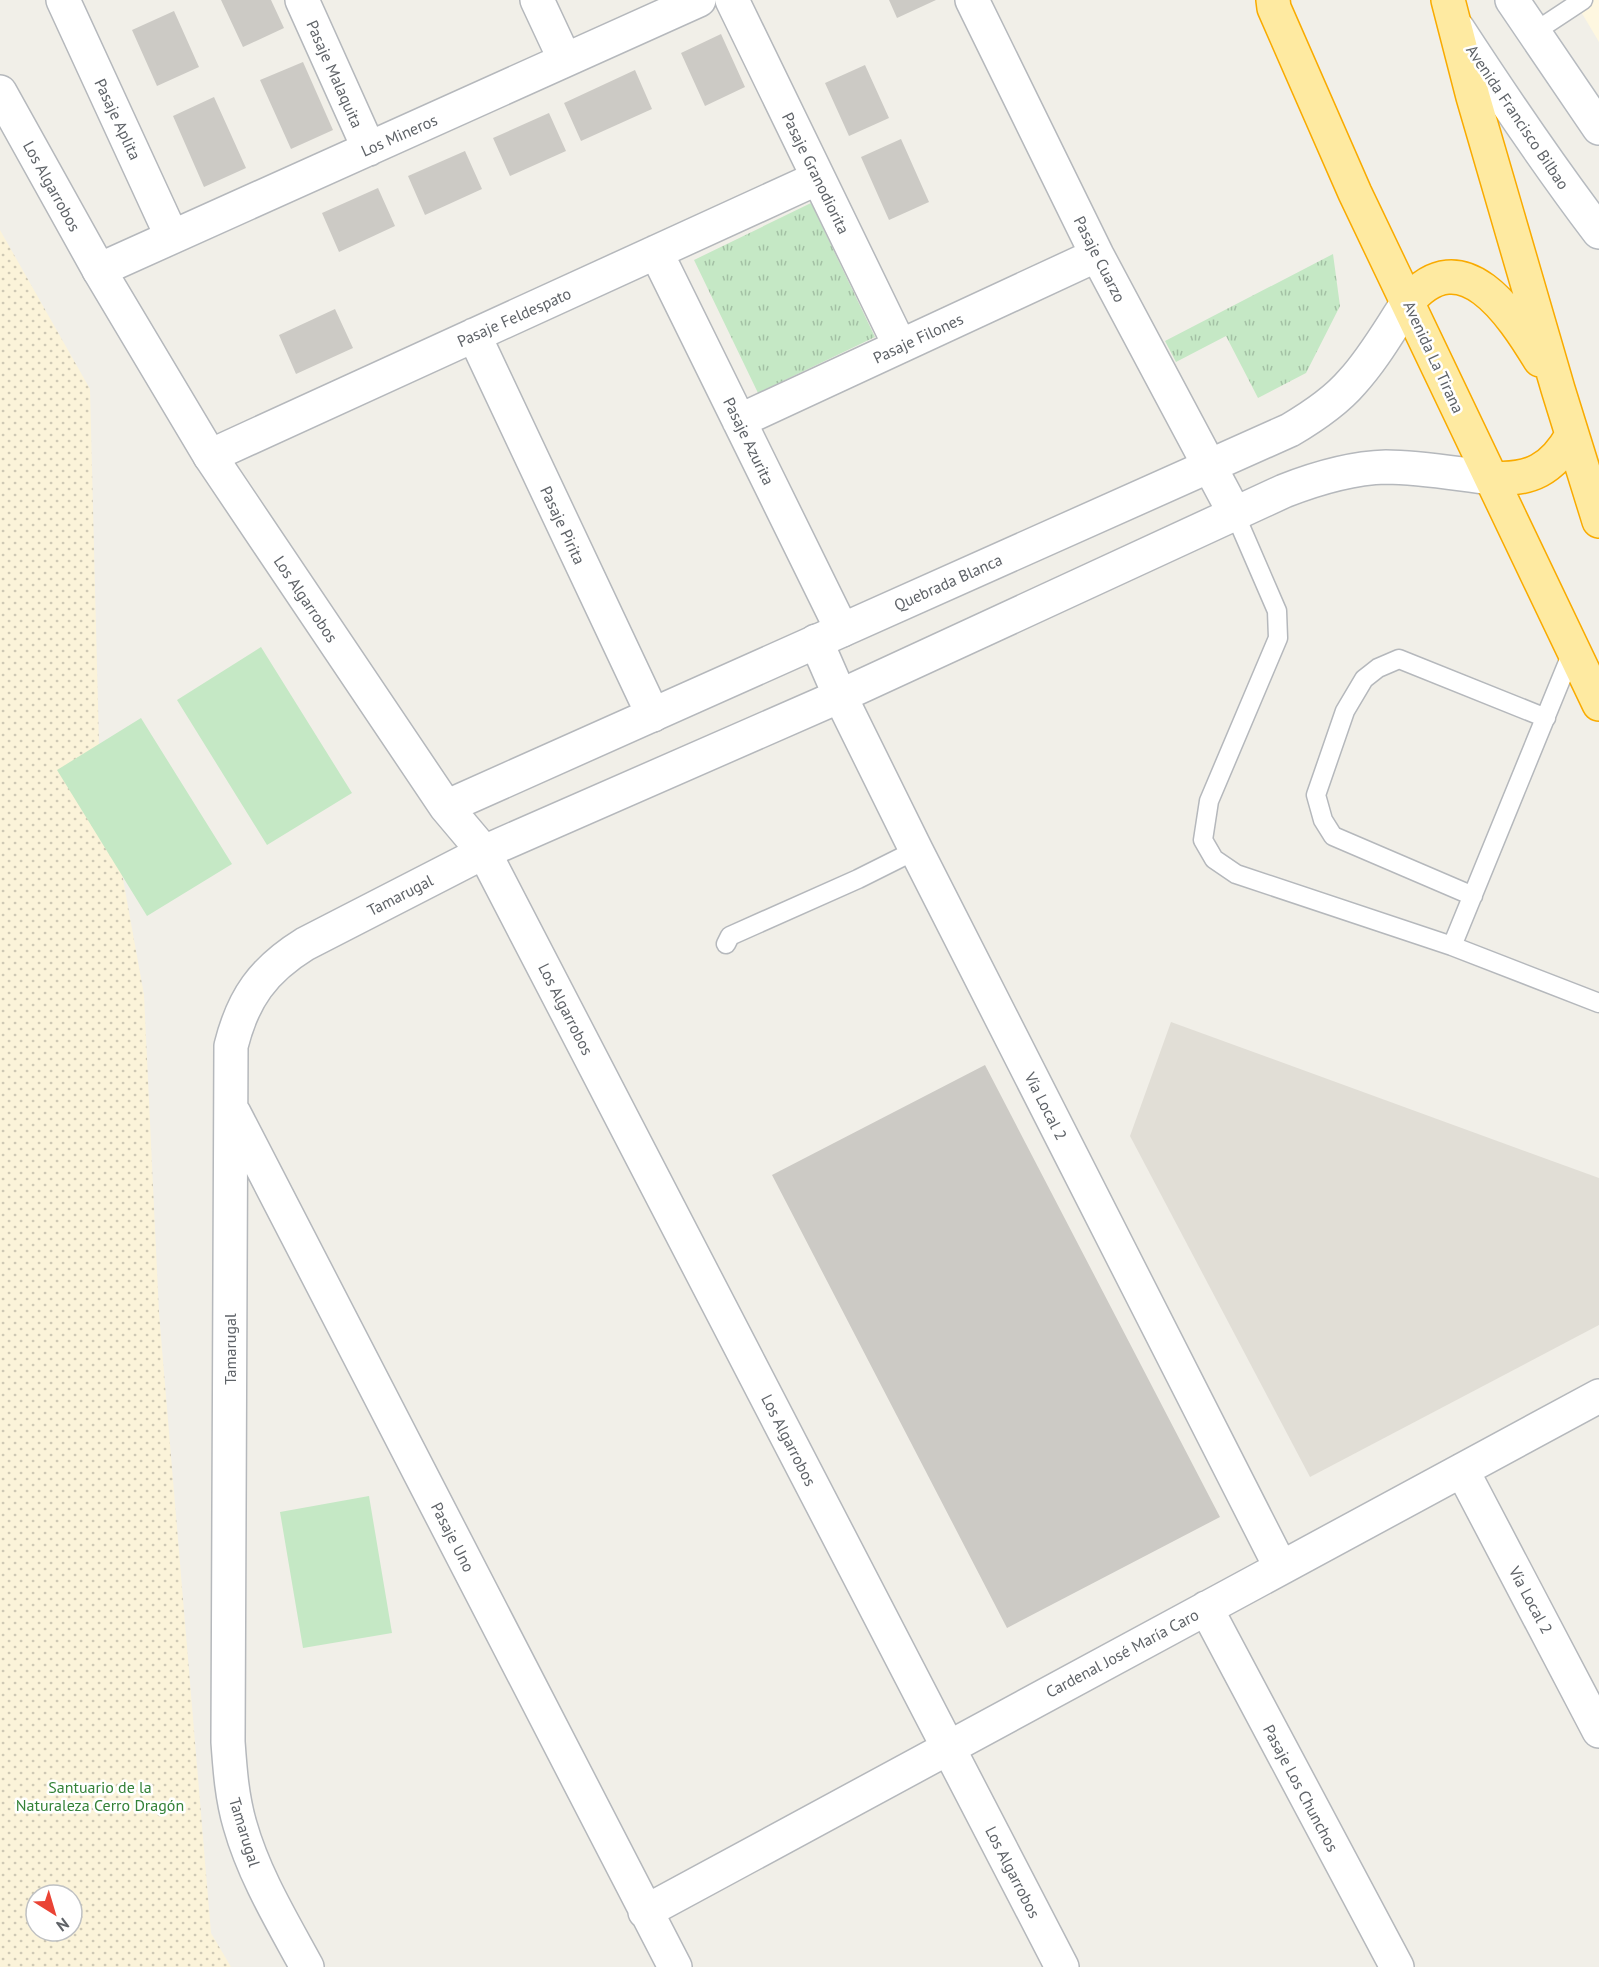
<svg xmlns="http://www.w3.org/2000/svg" width="1599" height="1967" viewBox="0 0 1599 1967" font-family="'PT Sans',sans-serif">
  <defs>
    <pattern id="grass-tufts" width="24" height="20" patternUnits="userSpaceOnUse" patternTransform="scale(1.5)"><rect width="24" height="20" fill="#c5e8c5"/><path d="M3 7l-1-3M5 7V3M7 7l1-3M15 17l-1-3M17 17v-4M19 17l1-3" fill="none" stroke="#a3c0a4"/></pattern>
    <pattern id="sand-dots" width="8" height="8" patternUnits="userSpaceOnUse" patternTransform="scale(1.5)"><rect width="8" height="8" fill="#fbf3d9"/><path d="M2 2h.1M6 6h.1" fill="none" stroke="#cec8b4" stroke-width="1.8" stroke-linecap="round"/></pattern>
  </defs>
  <rect width="100%" height="100%" fill="#f1efe8"/>
  <!-- commercial -->
  <path fill="#fef7e0" d="M 1574,0 L 1599,0 L 1599,42 Z"/>
  <!-- education -->
  <path fill="#e1ded6" d="M 1171,1022 L 1599,1178 L 1599,1325 L 1310,1477 L 1130,1136 Z"/>
  <!-- grass -->
  <path fill="url(#grass-tufts)" d="M 811,203 L 875,337 L 758,393 L 694,260 Z
    M 1333,254 L 1340,306 L 1306,373 L 1258,398 L 1226,336 L 1176,362 L 1165,341 Z"/>
  <!-- sand -->
  <path fill="url(#sand-dots)" fill-rule="evenodd" d="M 0,230 L 90,389 L 99,746 L 144,995 L 159,1313 L 211,1933 L 231,1967 L 0,1967 ZM 36,1895 L 72,1895 L 72,1931 L 36,1931 Z"/>
  <!-- park -->
  <path fill="#c5e8c5" d="M 261,647 L 352,793 L 267,845 L 177,700 Z
    M 141,718 L 232,864 L 147,916 L 57,770 Z
    M 369,1496 L 392,1633 L 303,1648 L 280,1512 Z"/>
  <!-- building -->
  <path fill="#cccac5" d="M 221,0 L 271,0 L 284,28 L 243,47 Z
    M 889,0 L 936,0 L 897,18 Z
    M 174,11 L 199,67 L 157,86 L 132,30 Z
    M 721,34 L 745,87 L 705,106 L 681,53 Z
    M 303,62 L 333,130 L 291,149 L 260,80 Z
    M 865,65 L 889,118 L 849,136 L 825,83 Z
    M 635,70 L 652,109 L 581,141 L 564,103 Z
    M 214,97 L 246,168 L 204,187 L 173,116 Z
    M 549,113 L 566,151 L 510,176 L 493,138 Z
    M 901,139 L 929,202 L 889,220 L 861,157 Z
    M 465,151 L 482,189 L 425,215 L 408,176 Z
    M 378,188 L 395,226 L 339,252 L 322,213 Z
    M 335,309 L 353,348 L 296,374 L 279,335 Z
    M 985,1065 L 1220,1517 L 1007,1628 L 772,1175 Z"/>
  <g fill="none" stroke-linecap="round" stroke-linejoin="round">
    <defs>
      <path id="service" d="M 1533,33 L 1583,0
        M 1235,514 L 1277,611 L 1278,638 L 1209,801 L 1203,840 L 1214,859 L 1236,874 L 1452,946 L 1599,1003
        M 1473,896 L 1333,836 L 1323,820 L 1316,795 L 1345,711 L 1364,679 L 1378,668 L 1399,659 L 1546,718
        M 726,944 L 730,936 L 858,879 L 916,850
        M 1452,946 L 1573,650"/>
      <path id="minor" d="M 63,0 L 172,237
        M 302,0 L 369,149
        M 537,0 L 565,60
        M 732,0 L 900,346
        M 972,0 L 1097,255 L 1235,514
        M 656,252 L 842,630
        M 99,270 L 699,0
        M 474,335 L 653,715
        M 739,421 L 1097,255
        M 210,456 L 818,178
        M 816,641 L 840,696 L 916,850 L 1281,1568
        M 234,1113 L 675,1967
        M 1462,1470 L 1599,1731
        M 1206,1608 L 1397,1967
        M 645,1912 L 1599,1396
        M 307,1967 C 282,1921 254,1875 240,1825 C 232,1798 230,1770 228,1742 L 231,1046 C 243,998 263,970 305,944 L 484,852 L 1062,1967"/>
      <path id="tertiary" d="M 0,92 L 99,270 L 210,456 L 446,807 L 484,852 L 840,696 L 1284,491 C 1317,478 1350,468 1386,467 C 1421,467 1457,474 1492,478
        M 446,807 L 1290,430 C 1312,417 1335,402 1352,382 C 1374,358 1390,329 1408,302"/>
      <path id="secondary" d="M 1512,0 L 1599,128
        M 1458,29 C 1503,98 1549,166 1599,232"/>
      <path id="trunk" d="M 1273,0 L 1274,8 L 1355,193 L 1599,704
        M 1448,0 L 1473,97 L 1558,389 L 1599,521
        M 1408,302 C 1462,237 1512,314 1540,360
        M 1492,478 C 1530,481 1553,469 1572,435"/>
    </defs>
    <!-- service casing -->
    <use href="#service" stroke="#b5b8bc" stroke-width="21"/>
    <!-- minor casing -->
    <use href="#minor" stroke="#b5b8bc" stroke-width="36"/>
    <!-- tertiary casing -->
    <use href="#tertiary" stroke="#b5b8bc" stroke-width="36"/>
    <!-- secondary casing -->
    <use href="#secondary" stroke="#b6babf" stroke-width="36"/>
    <!-- trunk casing -->
    <use href="#trunk" stroke="#f9ab00" stroke-width="36"/>
    <!-- service -->
    <use href="#service" stroke="#fff" stroke-width="18"/>
    <!-- minor -->
    <use href="#minor" stroke="#fff" stroke-width="33"/>
    <!-- tertiary -->
    <use href="#tertiary" stroke="#fff" stroke-width="33"/>
    <!-- secondary -->
    <use href="#secondary" stroke="#fff" stroke-width="33"/>
    <!-- trunk -->
    <use href="#trunk" stroke="#feeaa1" stroke-width="33"/>
  </g>
  <g text-anchor="middle" stroke-width="5" stroke-linejoin="round" paint-order="stroke">
    <!-- street labels -->
    <g font-size="16" fill="#5f6368" stroke="#fff">
      <text transform="translate(335 74) rotate(66)" y="6">Pasaje Malaquita</text>
      <text transform="translate(1518 117) rotate(56)" y="6">Avenida Francisco Bilbao</text>
      <text transform="translate(118 119) rotate(65)" y="6">Pasaje Aplita</text>
      <text transform="translate(399 135) rotate(-24)" y="6">Los Mineros</text>
      <text transform="translate(816 173) rotate(64)" y="6">Pasaje Granodiorita</text>
      <text transform="translate(52 186) rotate(61)" y="6">Los Algarrobos</text>
      <text transform="translate(1100 259) rotate(63)" y="6">Pasaje Cuarzo</text>
      <text transform="translate(514 317) rotate(-24)" y="6">Pasaje Feldespato</text>
      <text transform="translate(918 338) rotate(-25)" y="6">Pasaje Filones</text>
      <text transform="translate(1434 357) rotate(65)" y="6">Avenida La Tirana</text>
      <text transform="translate(749 441) rotate(64)" y="6">Pasaje Azurita</text>
      <text transform="translate(563 525) rotate(65)" y="6">Pasaje Pirita</text>
      <text transform="translate(948 582) rotate(-24)" y="6">Quebrada Blanca</text>
      <text transform="translate(306 599) rotate(56)" y="6">Los Algarrobos</text>
      <text transform="translate(400 895) rotate(-27)" y="6">Tamarugal</text>
      <text transform="translate(566 1009) rotate(63)" y="6">Los Algarrobos</text>
      <text transform="translate(1046 1106) rotate(63)" y="6">Vía Local 2</text>
      <text transform="translate(230 1349) rotate(-90)" y="6">Tamarugal</text>
      <text transform="translate(789 1440) rotate(63)" y="6">Los Algarrobos</text>
      <text transform="translate(453 1537) rotate(63)" y="6">Pasaje Uno</text>
      <text transform="translate(1531 1600) rotate(62)" y="6">Vía Local 2</text>
      <text transform="translate(1122 1653) rotate(-28)" y="6">Cardenal José María Caro</text>
      <text transform="translate(1301 1788) rotate(62)" y="6">Pasaje Los Chunchos</text>
      <text transform="translate(245 1832) rotate(73)" y="6">Tamarugal</text>
      <text transform="translate(1013 1872) rotate(63)" y="6">Los Algarrobos</text>
    </g>
    <!-- park labels -->
    <g font-size="16" fill="#348238" stroke="#fff">
      <text x="100" y="1793">Santuario de la<tspan x="100" dy="18">Naturaleza Cerro Dragón</tspan></text>
    </g>
  </g>
  <!-- north arrow -->
  <g transform="translate(54 1913) rotate(143)"><circle r="28" fill="#ffffff" stroke="#bfc1c3" stroke-width="1.5"/>
  <path d="M0-4.5L10 22L0 15L-10 22Z" fill="#ea4335"/>
  <text y="-9" font-size="16" font-weight="bold" text-anchor="middle" fill="#5f6368">N</text>
  </g>
</svg>
